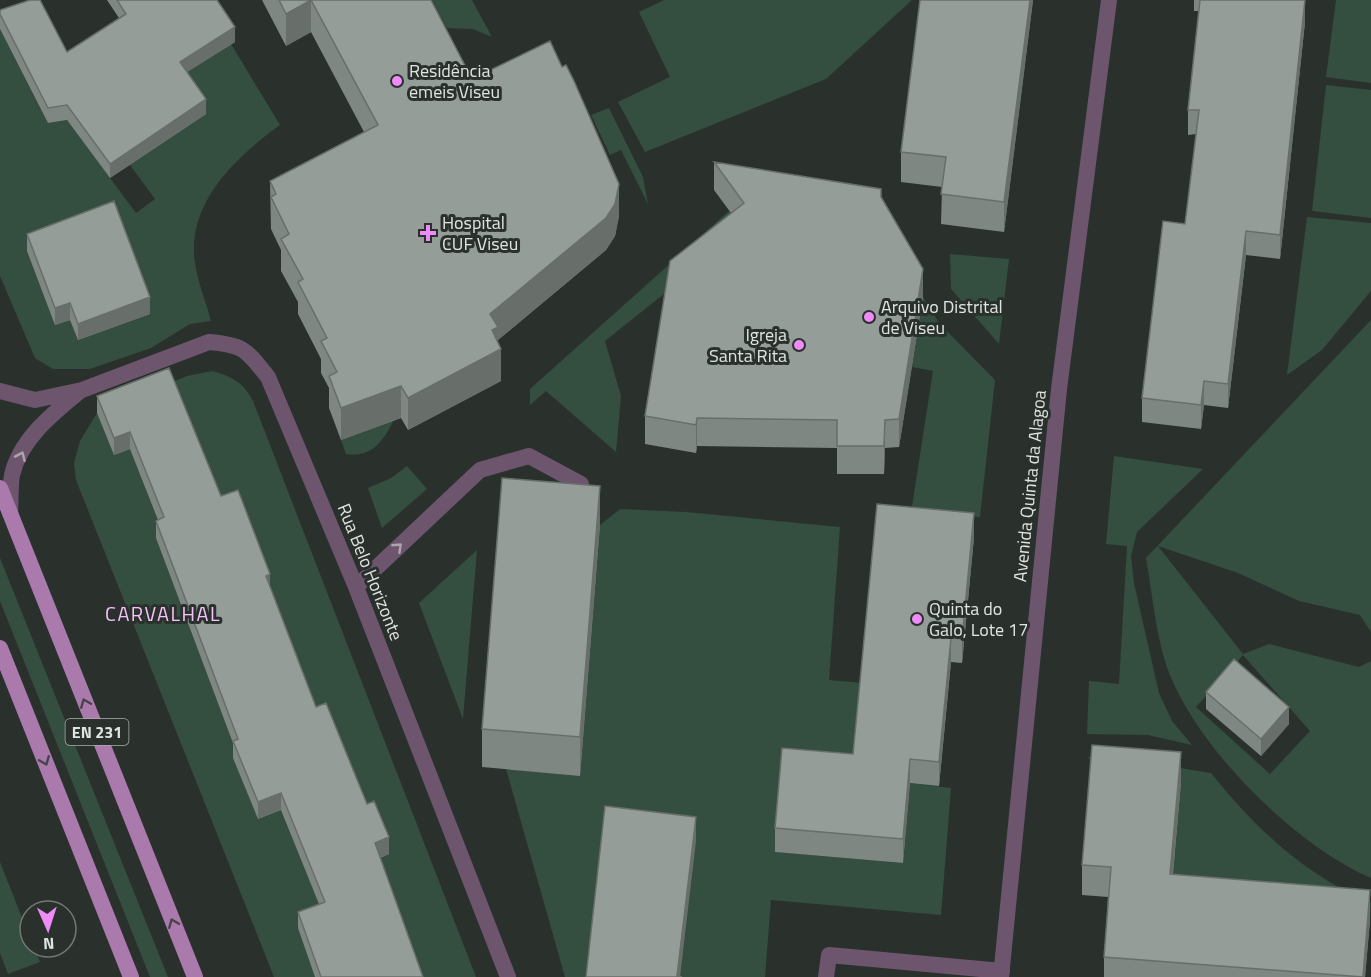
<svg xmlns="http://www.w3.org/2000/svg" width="1371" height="977" viewBox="0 0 1371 977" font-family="'Titillium Web',sans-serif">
  <rect width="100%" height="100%" fill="#2a312d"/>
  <!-- green -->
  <path fill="#344e40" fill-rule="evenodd" d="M 432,0 L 472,0 L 492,37 L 473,29 L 447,28 Z
    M 664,0 L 912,0 L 826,79 L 645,152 L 618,102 L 670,77 L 639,12 Z
    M 1336,0 L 1371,0 L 1371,83 L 1326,77 Z
    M 0,29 L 48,123 L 67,120 L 136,213 L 155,199 L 116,146 L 116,78 L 231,44 L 280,125 C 236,157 186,203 195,263 C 198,283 206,302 211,321 L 190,324 L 151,348 L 90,369 L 53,369 L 35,358 L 0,276 Z
    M 1326,85 L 1371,90 L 1371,218 L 1312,211 Z
    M 609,108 L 643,177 L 648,204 L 621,150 L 610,155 L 591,115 Z
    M 729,211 L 744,230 L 605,341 L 621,396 L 616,452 L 546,391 L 530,405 L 530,389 Z
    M 1307,217 L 1371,223 L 1371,291 L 1322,350 L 1287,375 Z
    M 950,254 L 1009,259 L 999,344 L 951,289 Z
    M 923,297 L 939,323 L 995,380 L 980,517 L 911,513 L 933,371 L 912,367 Z
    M 1371,320 L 1371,632 L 1360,615 L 1299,601 L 1238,573 L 1158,546 L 1243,654 L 1269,644 L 1359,667 L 1371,661 L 1371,878 C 1294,845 1190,742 1165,661 C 1155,628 1152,592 1146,558 ZM 1243,655 L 1310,731 L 1270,774 L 1196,707 Z
    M 212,371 C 233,377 243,382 253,401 L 476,977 L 274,977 L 76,480 L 74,463 L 80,441 L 97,413 L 187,376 Z
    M 394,420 C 383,441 372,458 346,454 L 341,440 Z
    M 1114,456 L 1203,469 L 1137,532 L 1131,556 L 1134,583 L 1159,693 L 1172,721 L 1192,745 L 1148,735 L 1087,734 L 1089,681 L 1119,684 L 1127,546 L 1106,544 Z
    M 407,466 L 427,489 L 382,528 L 368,488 L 391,478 Z
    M 620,509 L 686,512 L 840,527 L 829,680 L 862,683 L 853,778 L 775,852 L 903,863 L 910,783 L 951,788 L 941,915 L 771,900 L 765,977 L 565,977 L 506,769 L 580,775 L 600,525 Z
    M 477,550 L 463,719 L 419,603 Z
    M 0,558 L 168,977 L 150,977 L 0,601 Z
    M 1087,757 L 1118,758 L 1211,773 C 1255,828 1305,875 1371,903 L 1370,920 L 1170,904 L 1116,777 Z
    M 0,862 L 30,938 L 30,947 L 34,947 L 40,962 L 8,974 L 0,953 Z"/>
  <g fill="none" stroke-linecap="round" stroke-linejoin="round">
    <!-- minor -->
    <path stroke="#6d556e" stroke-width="16" d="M 0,391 L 35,400 L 82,390 L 209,342 C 245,345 246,350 268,377 L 356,587 L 508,977
      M 10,513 C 11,501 10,487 12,475 C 20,440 52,414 79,392
      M 356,587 L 480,470 L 529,456 L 581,484
      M 826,977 L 829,955 L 1002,971"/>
    <!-- tertiary -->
    <path stroke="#6d556e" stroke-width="16" d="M 1001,977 L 1059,389 L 1109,0"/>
    <!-- primary -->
    <path stroke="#aa7aad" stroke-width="16" d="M 0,488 L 195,977
      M 0,648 L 131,977"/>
  </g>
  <!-- wall -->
  <path fill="#7f8783" d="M 107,0 L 217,0 L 235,42 L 187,72 L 206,114 L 110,178 L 67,120 L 48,123 L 0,29 L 0,10 L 67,52 L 119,18 Z
    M 262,0 L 431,0 L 472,79 L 619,216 L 615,236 L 606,250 L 498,340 L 501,381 L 408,430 L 401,418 L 341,440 L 329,408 L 329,388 L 321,373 L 321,359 L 298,314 L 298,302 L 281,271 L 281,250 L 271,229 L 270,181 L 364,132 L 311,32 L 286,46 Z
    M 920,0 L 1033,0 L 1004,232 L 941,224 L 942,187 L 901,182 L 901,152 Z
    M 1194,0 L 1305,0 L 1305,22 L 1280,259 L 1246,255 L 1228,408 L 1204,405 L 1201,429 L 1142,422 L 1142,398 L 1185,224 L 1196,134 L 1188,135 L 1188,110 L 1199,11 L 1194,11 Z
    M 714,162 L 881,197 L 923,297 L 899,447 L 885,448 L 884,474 L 837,474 L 837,448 L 697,446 L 696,453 L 645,444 L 645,416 L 731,213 L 714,190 Z
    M 27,234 L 150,314 L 78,340 L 70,320 L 55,325 L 27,251 Z
    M 97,396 L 221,496 L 270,587 L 316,707 L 367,804 L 389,854 L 380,858 L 423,977 L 315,977 L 298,928 L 298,912 L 319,904 L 281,810 L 258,819 L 233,758 L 233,743 L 156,538 L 156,521 L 158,520 L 130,449 L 114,455 L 97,413 Z
    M 600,525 L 580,776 L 482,767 L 482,729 Z
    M 974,537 L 962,663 L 951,662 L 939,786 L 910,783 L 903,863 L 775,852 L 775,828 L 853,754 Z
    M 1206,692 L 1289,724 L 1261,756 L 1206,709 Z
    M 1181,782 L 1173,874 L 1370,920 L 1365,977 L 1104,977 L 1104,957 L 1108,897 L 1082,895 L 1082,865 Z"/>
  <!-- shaded-wall -->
  <path fill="#686e6a" d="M 311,0 L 311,32 L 286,46 L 286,14 Z
    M 1030,0 L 1033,0 L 1004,232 L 1004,202 Z
    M 1305,0 L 1305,22 L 1280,259 L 1280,235 Z
    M 235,27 L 235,42 L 180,76 L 180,62 Z
    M 206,99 L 206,114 L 110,178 L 110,164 Z
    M 619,184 L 619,216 L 615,236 L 606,250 L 498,340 L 498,350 L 501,349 L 501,381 L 408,430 L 408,398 Z
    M 1246,231 L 1246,255 L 1228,408 L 1228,384 Z
    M 923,269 L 923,297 L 899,447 L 899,419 Z
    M 150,297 L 150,314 L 78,340 L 78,324 Z
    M 70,303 L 70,320 L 55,325 L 55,308 Z
    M 1204,381 L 1204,405 L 1201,429 L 1201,405 Z
    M 401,386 L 401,418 L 341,440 L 341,408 Z
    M 697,418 L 697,446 L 696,453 L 696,425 Z
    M 885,420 L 885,448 L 884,474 L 884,446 Z
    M 130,432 L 130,449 L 114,455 L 114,438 Z
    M 600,486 L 600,525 L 580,776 L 580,737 Z
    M 974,513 L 974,537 L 962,663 L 962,639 Z
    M 270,574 L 270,591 L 266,576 Z
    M 951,638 L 951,662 L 939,786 L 939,762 Z
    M 1289,707 L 1289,724 L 1261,756 L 1261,739 Z
    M 1181,752 L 1181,782 L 1170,904 L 1170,874 Z
    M 910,759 L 910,783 L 903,863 L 903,839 Z
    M 281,793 L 281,810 L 258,819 L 258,802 Z
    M 696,817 L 696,841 L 680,977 L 677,977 Z
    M 389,837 L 389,854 L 375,860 L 375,843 Z
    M 1370,890 L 1370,920 L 1365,977 L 1363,977 Z"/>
  <!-- building -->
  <path fill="#949d98" stroke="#686e6a" stroke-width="1.5" d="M 30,0 L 40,0 L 67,52 L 126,14 L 117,0 L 217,0 L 235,27 L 180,62 L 206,99 L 110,164 L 67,105 L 48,108 L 0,14 L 0,10 Z
    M 279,0 L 311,0 L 286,14 Z
    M 311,0 L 431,0 L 472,79 L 550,41 L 562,67 L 566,65 L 574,81 L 619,184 L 615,204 L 606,218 L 490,314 L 498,327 L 492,330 L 501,349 L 408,398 L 401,386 L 341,408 L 329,376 L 337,372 L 321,341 L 327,338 L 298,282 L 303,279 L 281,239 L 289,234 L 271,197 L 276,194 L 270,181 L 378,125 Z
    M 920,0 L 1030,0 L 1004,202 L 941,194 L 946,157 L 901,152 Z
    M 1200,0 L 1305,0 L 1280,235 L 1246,231 L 1228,384 L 1204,381 L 1201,405 L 1142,398 L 1163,221 L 1185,224 L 1199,110 L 1188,110 Z
    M 714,162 L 881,189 L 881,197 L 923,269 L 899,419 L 885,420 L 884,446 L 837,446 L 837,420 L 697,418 L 696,425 L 645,416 L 670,261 L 744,203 Z
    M 114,201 L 150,297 L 78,324 L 70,303 L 55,308 L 27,234 Z
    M 169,368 L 221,496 L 238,490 L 270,574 L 266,576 L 316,707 L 326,703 L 367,804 L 374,801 L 389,837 L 375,843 L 423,977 L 321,977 L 298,912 L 325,902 L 281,793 L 258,802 L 233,741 L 238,739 L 156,521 L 164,517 L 130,432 L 114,438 L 97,396 Z
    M 502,478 L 600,486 L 580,737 L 482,729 Z
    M 877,504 L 974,513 L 962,639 L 951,638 L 939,762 L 910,759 L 903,839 L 775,828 L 782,748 L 853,754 Z
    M 1234,659 L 1289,707 L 1261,739 L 1206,692 Z
    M 1092,745 L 1181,752 L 1170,874 L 1370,890 L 1363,977 L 1104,957 L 1111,867 L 1082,865 Z
    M 605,806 L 696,817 L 677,976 L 682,977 L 586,977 Z"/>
  <!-- one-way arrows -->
  <defs><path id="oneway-chevron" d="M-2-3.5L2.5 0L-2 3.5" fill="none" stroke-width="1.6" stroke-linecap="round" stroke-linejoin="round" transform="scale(1.5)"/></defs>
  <g stroke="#ada4ae">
    <use href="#oneway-chevron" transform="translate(21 456) rotate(-66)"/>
    <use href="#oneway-chevron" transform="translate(398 547) rotate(-43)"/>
  </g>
  <g stroke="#4a434d">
    <use href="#oneway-chevron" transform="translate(85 703) rotate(-112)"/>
    <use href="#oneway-chevron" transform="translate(45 761) rotate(68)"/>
    <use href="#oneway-chevron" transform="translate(173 923) rotate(-112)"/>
  </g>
  <!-- markers -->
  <g fill="#ef8bf7" stroke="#2a312d" stroke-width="2">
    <circle cx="397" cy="81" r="6"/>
    <path d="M425 224h6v6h6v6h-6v6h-6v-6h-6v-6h6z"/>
    <circle cx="869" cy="317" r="6"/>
    <circle cx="799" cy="345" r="6"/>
    <circle cx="917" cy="619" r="6"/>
  </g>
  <g text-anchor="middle" stroke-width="6" stroke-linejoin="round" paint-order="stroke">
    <!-- shield labels -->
    <rect fill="#2a312d" stroke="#aaafac" stroke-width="1.5" x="65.5" y="719" width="63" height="26" rx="4.5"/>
    <g font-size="16" font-weight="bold" fill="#e1e5e2">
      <text x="97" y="738">EN 231</text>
    </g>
    <!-- poi labels -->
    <g font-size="18" fill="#e1e5e2" stroke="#2a312d" text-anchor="start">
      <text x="409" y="77">Residência<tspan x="409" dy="21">emeis Viseu</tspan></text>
      <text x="442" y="229">Hospital<tspan x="442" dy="21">CUF Viseu</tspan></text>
      <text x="881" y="313">Arquivo Distrital<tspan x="881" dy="21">de Viseu</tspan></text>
      <text x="787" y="341" text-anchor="end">Igreja<tspan x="787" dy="21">Santa Rita</tspan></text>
      <text x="929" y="615">Quinta do<tspan x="929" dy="21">Galo, Lote 17</tspan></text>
    </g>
    <!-- street labels -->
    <g font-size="18" fill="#e1e5e2" stroke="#2a312d">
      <text transform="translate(1030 486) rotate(-84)" y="6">Avenida Quinta da Alagoa</text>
      <text transform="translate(370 572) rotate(68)" y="6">Rua Belo Horizonte</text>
    </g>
    <!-- neighbourhood labels -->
    <g font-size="20" letter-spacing="1.5" fill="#f8c1fc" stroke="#2a312d">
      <text x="163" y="621">CARVALHAL</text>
    </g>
  </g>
  <!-- north arrow -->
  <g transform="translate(48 929) rotate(177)"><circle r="28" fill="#2a312d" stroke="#737975" stroke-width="1.5"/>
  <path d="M0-4.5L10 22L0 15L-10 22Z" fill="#ef8bf7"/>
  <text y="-9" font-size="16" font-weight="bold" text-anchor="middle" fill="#e1e5e2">N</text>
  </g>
</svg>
